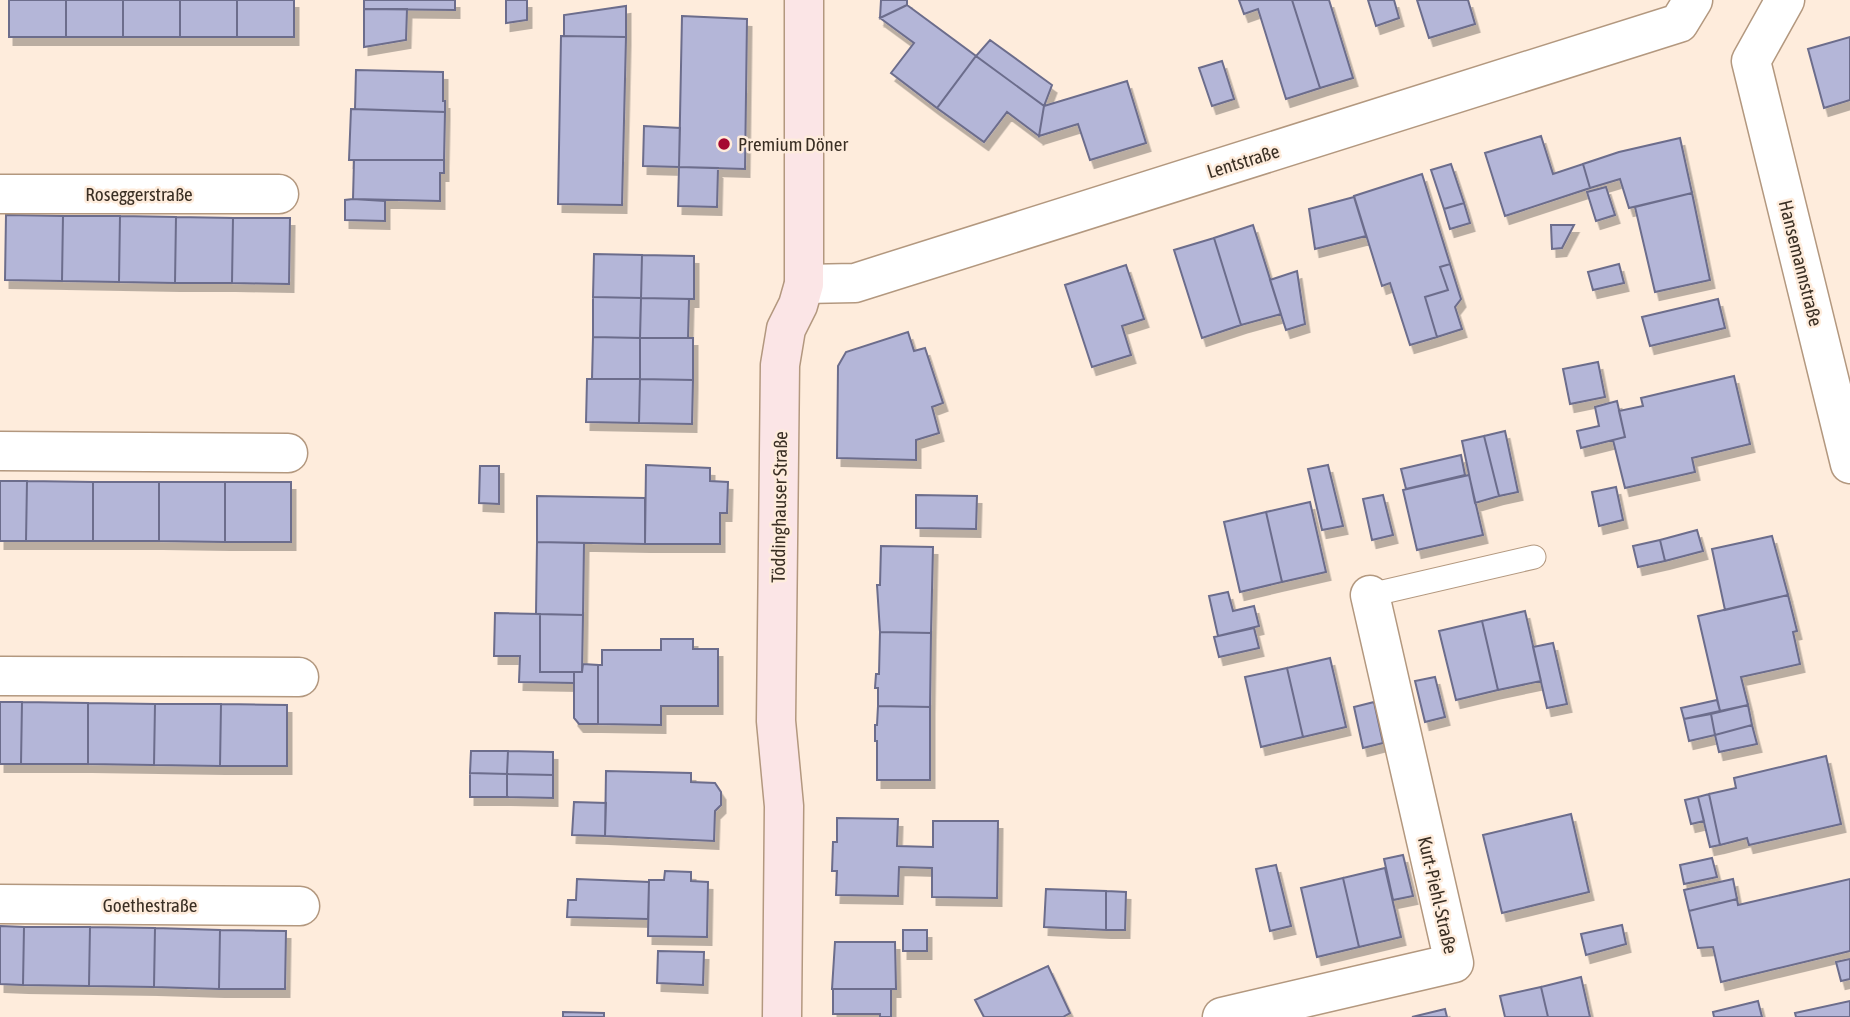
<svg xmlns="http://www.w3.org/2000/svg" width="1850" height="1017" viewBox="0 0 1850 1017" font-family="'Asap Condensed',sans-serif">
  <defs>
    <filter id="shadow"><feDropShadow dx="4.5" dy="8" stdDeviation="0" flood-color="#0004"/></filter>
  </defs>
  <rect width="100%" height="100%" fill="#feecdc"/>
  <!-- building -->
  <path fill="#b4b6d8" stroke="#6c6d8c" stroke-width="2" filter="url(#shadow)" d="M 9,0 L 66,0 L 66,37 L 9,37 Z
    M 66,0 L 123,0 L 123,37 L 66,37 Z
    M 123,0 L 180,0 L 180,37 L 123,37 Z
    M 180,0 L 237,0 L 237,37 L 180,37 Z
    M 237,0 L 294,0 L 294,37 L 237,37 Z
    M 364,0 L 455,0 L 455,10 L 364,9 Z
    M 506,0 L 527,0 L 527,20 L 506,23 Z
    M 881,0 L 907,0 L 907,5 L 880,18 Z
    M 1239,0 L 1292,0 L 1320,88 L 1286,99 L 1258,9 L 1244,14 Z
    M 1292,0 L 1329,0 L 1353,78 L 1320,88 Z
    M 1368,0 L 1394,0 L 1399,18 L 1376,26 Z
    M 1417,0 L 1468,0 L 1475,24 L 1429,38 Z
    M 907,5 L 976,56 L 937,108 L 891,73 L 914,43 L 880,18 Z
    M 626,6 L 626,37 L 564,36 L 564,15 Z
    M 364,9 L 407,9 L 406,40 L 364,47 Z
    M 682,16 L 747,19 L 745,169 L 679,167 Z
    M 561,36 L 626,37 L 622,205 L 558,204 Z
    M 1850,37 L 1850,100 L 1824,108 L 1808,49 Z
    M 990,40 L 1052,85 L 1044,106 L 976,56 Z
    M 976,56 L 1044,106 L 1039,136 L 1007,112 L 984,142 L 937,108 Z
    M 1222,61 L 1234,99 L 1212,106 L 1199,68 Z
    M 356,70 L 443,72 L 443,101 L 445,101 L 445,112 L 355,109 Z
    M 1127,81 L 1146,143 L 1090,160 L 1078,124 L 1039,136 L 1044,106 Z
    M 351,109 L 445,112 L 444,160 L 349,160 Z
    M 644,126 L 680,128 L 679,167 L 643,166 Z
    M 1541,136 L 1553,174 L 1583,164 L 1590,188 L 1505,216 L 1485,153 Z
    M 1680,138 L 1692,193 L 1629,208 L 1620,179 L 1590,188 L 1583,164 L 1619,152 Z
    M 354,160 L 444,160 L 444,173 L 440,173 L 440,201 L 353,199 Z
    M 1451,164 L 1464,203 L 1444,209 L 1431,170 Z
    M 679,167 L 718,168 L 717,207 L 678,206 Z
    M 1422,174 L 1450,264 L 1440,267 L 1448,290 L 1425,297 L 1437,337 L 1410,345 L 1390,283 L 1382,286 L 1354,196 Z
    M 1606,187 L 1615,215 L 1596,221 L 1587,192 Z
    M 1692,193 L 1710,280 L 1655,292 L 1635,207 Z
    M 1354,197 L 1366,236 L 1315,249 L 1309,209 Z
    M 353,199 L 385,201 L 385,221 L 345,220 L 345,200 Z
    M 1464,203 L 1470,223 L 1450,229 L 1444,209 Z
    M 6,215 L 63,216 L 62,281 L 5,280 Z
    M 63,216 L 120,216 L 119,282 L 62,281 Z
    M 120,216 L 176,217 L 175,283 L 119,282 Z
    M 176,217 L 233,218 L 232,283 L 175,283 Z
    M 233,218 L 290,218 L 289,284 L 232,283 Z
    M 1253,225 L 1281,314 L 1241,325 L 1214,238 Z
    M 1551,225 L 1574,225 L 1562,248 L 1552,249 Z
    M 1214,238 L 1241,325 L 1202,338 L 1174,250 Z
    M 594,254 L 642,255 L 641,298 L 593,297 Z
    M 642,255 L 694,256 L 694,299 L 641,298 Z
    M 1450,264 L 1461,299 L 1455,307 L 1462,329 L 1437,337 L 1425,297 L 1448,290 L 1440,267 Z
    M 1619,264 L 1624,283 L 1593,290 L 1588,272 Z
    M 1126,265 L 1144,319 L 1122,326 L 1131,355 L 1092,367 L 1065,285 Z
    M 1297,271 L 1305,324 L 1286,330 L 1270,280 Z
    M 593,297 L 641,298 L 640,338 L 593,337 Z
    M 641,298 L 689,299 L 688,338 L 640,338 Z
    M 1718,299 L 1725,328 L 1650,346 L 1642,317 Z
    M 908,332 L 914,351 L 925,348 L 943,403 L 932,407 L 939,433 L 916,440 L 916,460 L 837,458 L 838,366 L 846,352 Z
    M 593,337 L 640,338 L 640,379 L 592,379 Z
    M 640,338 L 693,338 L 693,380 L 640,379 Z
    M 1598,362 L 1605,397 L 1570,404 L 1563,369 Z
    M 1734,376 L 1750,444 L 1692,458 L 1695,472 L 1625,488 L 1613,440 L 1625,437 L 1619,411 L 1643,406 L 1641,398 Z
    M 587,379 L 640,379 L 639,423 L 586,422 Z
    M 640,379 L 693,380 L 692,424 L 639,423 Z
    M 1617,401 L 1625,437 L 1581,448 L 1577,431 L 1599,426 L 1595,407 Z
    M 1505,431 L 1518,492 L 1499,496 L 1484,436 Z
    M 1484,436 L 1499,496 L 1475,503 L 1462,441 Z
    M 1461,455 L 1465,475 L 1406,489 L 1401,469 Z
    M 646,465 L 710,468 L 710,481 L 728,482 L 727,513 L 720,513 L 720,544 L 645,544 Z
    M 1328,465 L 1343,526 L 1322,530 L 1308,469 Z
    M 480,466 L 499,466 L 499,504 L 479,503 Z
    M 1469,475 L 1483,535 L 1417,550 L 1403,490 Z
    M 0,481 L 27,481 L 26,541 L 0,541 Z
    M 27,481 L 93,482 L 93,541 L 26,541 Z
    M 93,482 L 159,482 L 159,541 L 93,541 Z
    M 159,482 L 225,482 L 225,542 L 159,541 Z
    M 225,482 L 291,482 L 291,542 L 225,542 Z
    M 1616,487 L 1623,520 L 1599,526 L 1592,492 Z
    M 916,495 L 977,496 L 976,529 L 916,528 Z
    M 1383,495 L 1393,535 L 1372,540 L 1363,499 Z
    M 537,496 L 645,498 L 645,544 L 537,542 Z
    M 1310,502 L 1326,572 L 1282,582 L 1266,512 Z
    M 1266,512 L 1282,582 L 1240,592 L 1224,522 Z
    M 1697,530 L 1703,551 L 1665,561 L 1660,540 Z
    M 1772,536 L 1788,595 L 1725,610 L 1712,549 Z
    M 1660,540 L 1665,561 L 1638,567 L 1633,546 Z
    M 537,542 L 584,543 L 583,615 L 536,614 Z
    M 881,546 L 933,547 L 931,633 L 880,632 L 877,585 L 880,585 Z
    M 1228,592 L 1233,611 L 1254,606 L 1259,626 L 1218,636 L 1209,596 Z
    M 1788,595 L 1797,631 L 1793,632 L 1800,664 L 1741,677 L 1748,705 L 1720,711 L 1698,616 Z
    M 1525,611 L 1541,681 L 1498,690 L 1482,621 Z
    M 495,613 L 540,614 L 540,672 L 574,672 L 574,683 L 519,682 L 520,656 L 494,656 Z
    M 540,614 L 583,615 L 582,672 L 540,672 Z
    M 1482,621 L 1498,690 L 1456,700 L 1439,631 Z
    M 1254,628 L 1259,648 L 1219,657 L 1214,637 Z
    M 880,632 L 931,633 L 930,707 L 878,706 L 878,688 L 875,688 L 876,674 L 879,674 Z
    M 661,639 L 693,639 L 693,649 L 718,649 L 718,706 L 661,706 L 661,725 L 598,724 L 598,665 L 602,665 L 602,650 L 661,650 Z
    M 1553,643 L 1567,704 L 1547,708 L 1533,647 Z
    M 1330,658 L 1346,727 L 1303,737 L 1287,668 Z
    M 583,664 L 598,665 L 598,724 L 579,724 L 574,718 L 574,672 L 582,672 Z
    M 1287,668 L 1303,737 L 1261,747 L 1245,677 Z
    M 1435,677 L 1445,717 L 1425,722 L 1415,681 Z
    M 1717,700 L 1720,711 L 1684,719 L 1681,708 Z
    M 0,702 L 22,702 L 21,764 L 0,764 Z
    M 22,702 L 88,703 L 88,764 L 21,764 Z
    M 1374,702 L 1383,743 L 1363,748 L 1354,707 Z
    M 88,703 L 155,704 L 154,765 L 88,764 Z
    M 155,704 L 221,704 L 220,766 L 154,765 Z
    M 221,704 L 287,705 L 287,766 L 220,766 Z
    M 1748,705 L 1752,725 L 1715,735 L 1711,714 Z
    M 878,706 L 930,707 L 930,780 L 877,780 L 877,741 L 875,741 L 875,725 L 877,725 Z
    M 1711,714 L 1715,735 L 1689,741 L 1684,719 Z
    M 1752,725 L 1757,744 L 1719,752 L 1715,735 Z
    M 471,751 L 508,751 L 507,774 L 470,773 Z
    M 508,751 L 553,752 L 553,775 L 507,774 Z
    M 1826,756 L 1841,824 L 1749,845 L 1747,838 L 1720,845 L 1709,794 L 1736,788 L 1734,778 Z
    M 606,771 L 691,773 L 691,782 L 715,783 L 721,792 L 721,805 L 715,811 L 714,841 L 605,836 Z
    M 470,773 L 507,774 L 507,797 L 470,797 Z
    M 507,774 L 553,775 L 553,798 L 507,797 Z
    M 1709,794 L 1720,845 L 1710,847 L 1698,797 Z
    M 1698,797 L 1704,821 L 1691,824 L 1685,800 Z
    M 574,802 L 606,803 L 605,836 L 572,835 Z
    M 1571,814 L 1589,892 L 1502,913 L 1483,835 Z
    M 837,818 L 898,819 L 897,846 L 933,847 L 933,821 L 998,821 L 997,898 L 932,897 L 932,868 L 899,867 L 898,896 L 836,895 L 837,871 L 832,871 L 833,842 L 837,842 Z
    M 1403,855 L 1413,896 L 1393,900 L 1384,859 Z
    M 1712,858 L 1717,877 L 1684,884 L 1680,865 Z
    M 1276,865 L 1291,926 L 1270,931 L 1256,869 Z
    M 1385,868 L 1401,937 L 1359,947 L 1343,878 Z
    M 665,871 L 691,872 L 691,881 L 708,882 L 707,937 L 648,936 L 649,880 L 664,880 Z
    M 1343,878 L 1359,947 L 1317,957 L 1301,888 Z
    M 577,879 L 649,882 L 648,919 L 567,917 L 568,900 L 576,900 Z
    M 1733,879 L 1737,899 L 1689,911 L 1684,890 Z
    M 1850,879 L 1850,951 L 1721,982 L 1713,947 L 1698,948 L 1689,911 L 1737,899 L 1738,905 Z
    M 1046,889 L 1106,891 L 1106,930 L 1044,927 Z
    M 1106,891 L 1126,892 L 1125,930 L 1106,930 Z
    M 1622,925 L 1626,944 L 1586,955 L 1581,934 Z
    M 0,926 L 24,927 L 23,985 L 0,984 Z
    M 24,927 L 90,927 L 89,986 L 23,985 Z
    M 90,927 L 155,928 L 154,987 L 89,986 Z
    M 155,928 L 220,930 L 219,989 L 154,987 Z
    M 220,930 L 286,931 L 285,989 L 219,989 Z
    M 903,930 L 927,930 L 927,951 L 903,951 Z
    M 835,942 L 895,942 L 896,989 L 832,989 Z
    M 658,951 L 704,952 L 703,985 L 657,983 Z
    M 1850,959 L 1850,979 L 1841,981 L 1836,962 Z
    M 1048,966 L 1070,1013 L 1063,1017 L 984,1017 L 975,1000 Z
    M 1581,977 L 1590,1017 L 1548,1017 L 1541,987 Z
    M 1541,987 L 1548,1017 L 1505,1017 L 1500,996 Z
    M 833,989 L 891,989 L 891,1017 L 880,1017 L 880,1014 L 833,1014 Z
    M 1758,1001 L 1762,1017 L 1714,1017 L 1713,1012 Z
    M 1850,1001 L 1850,1017 L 1796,1017 L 1795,1013 Z
    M 1445,1009 L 1447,1017 L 1412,1017 Z
    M 563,1012 L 604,1013 L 604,1017 L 563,1017 Z"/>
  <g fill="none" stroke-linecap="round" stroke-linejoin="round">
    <defs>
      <path id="lane" d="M 1370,595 L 1534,557"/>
      <path id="street" d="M 1785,0 L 1751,61 L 1850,464
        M 0,194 L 279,194
        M 804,284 L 855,283 L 1679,23 L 1693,0
        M 0,451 L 288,453
        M 0,676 L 299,677
        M 0,904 L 300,906
        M 1222,1017 L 1454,963 L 1370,595"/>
      <path id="secondary" d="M 782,1017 L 784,806 L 776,721 L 780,365 L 786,329 L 798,305 L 804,284 L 804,0"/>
    </defs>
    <!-- lane casing -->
    <use href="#lane" stroke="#b3987f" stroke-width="25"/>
    <!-- street casing -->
    <use href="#street" stroke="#b3987f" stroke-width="41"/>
    <!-- secondary casing -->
    <use href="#secondary" stroke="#b3987f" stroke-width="41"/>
    <!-- lane -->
    <use href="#lane" stroke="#fff" stroke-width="23"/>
    <!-- street -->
    <use href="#street" stroke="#fff" stroke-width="38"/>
    <!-- secondary -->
    <use href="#secondary" stroke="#fbe5e6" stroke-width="38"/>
  </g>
  <!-- markers -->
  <circle fill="#a50831" stroke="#feecdc" stroke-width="2.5" cx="724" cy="144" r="7"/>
  <g text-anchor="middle" stroke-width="5" stroke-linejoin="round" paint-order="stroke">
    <!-- poi labels -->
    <g font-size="19" fill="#3a2f24" stroke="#feecdc" text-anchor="start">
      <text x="738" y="151">Premium Döner</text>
    </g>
    <!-- street labels -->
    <g font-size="19" fill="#3a2f24" stroke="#feecdc">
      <text transform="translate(1243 161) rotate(-17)" y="7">Lentstraße</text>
      <text x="139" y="201">Roseggerstraße</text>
      <text transform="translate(1801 263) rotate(76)" y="7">Hansemannstraße</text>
      <text transform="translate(779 507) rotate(-89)" y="7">Töddinghauser Straße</text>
      <text transform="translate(1438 895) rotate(77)" y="7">Kurt-Piehl-Straße</text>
      <text x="150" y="912">Goethestraße</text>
    </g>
  </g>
</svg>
